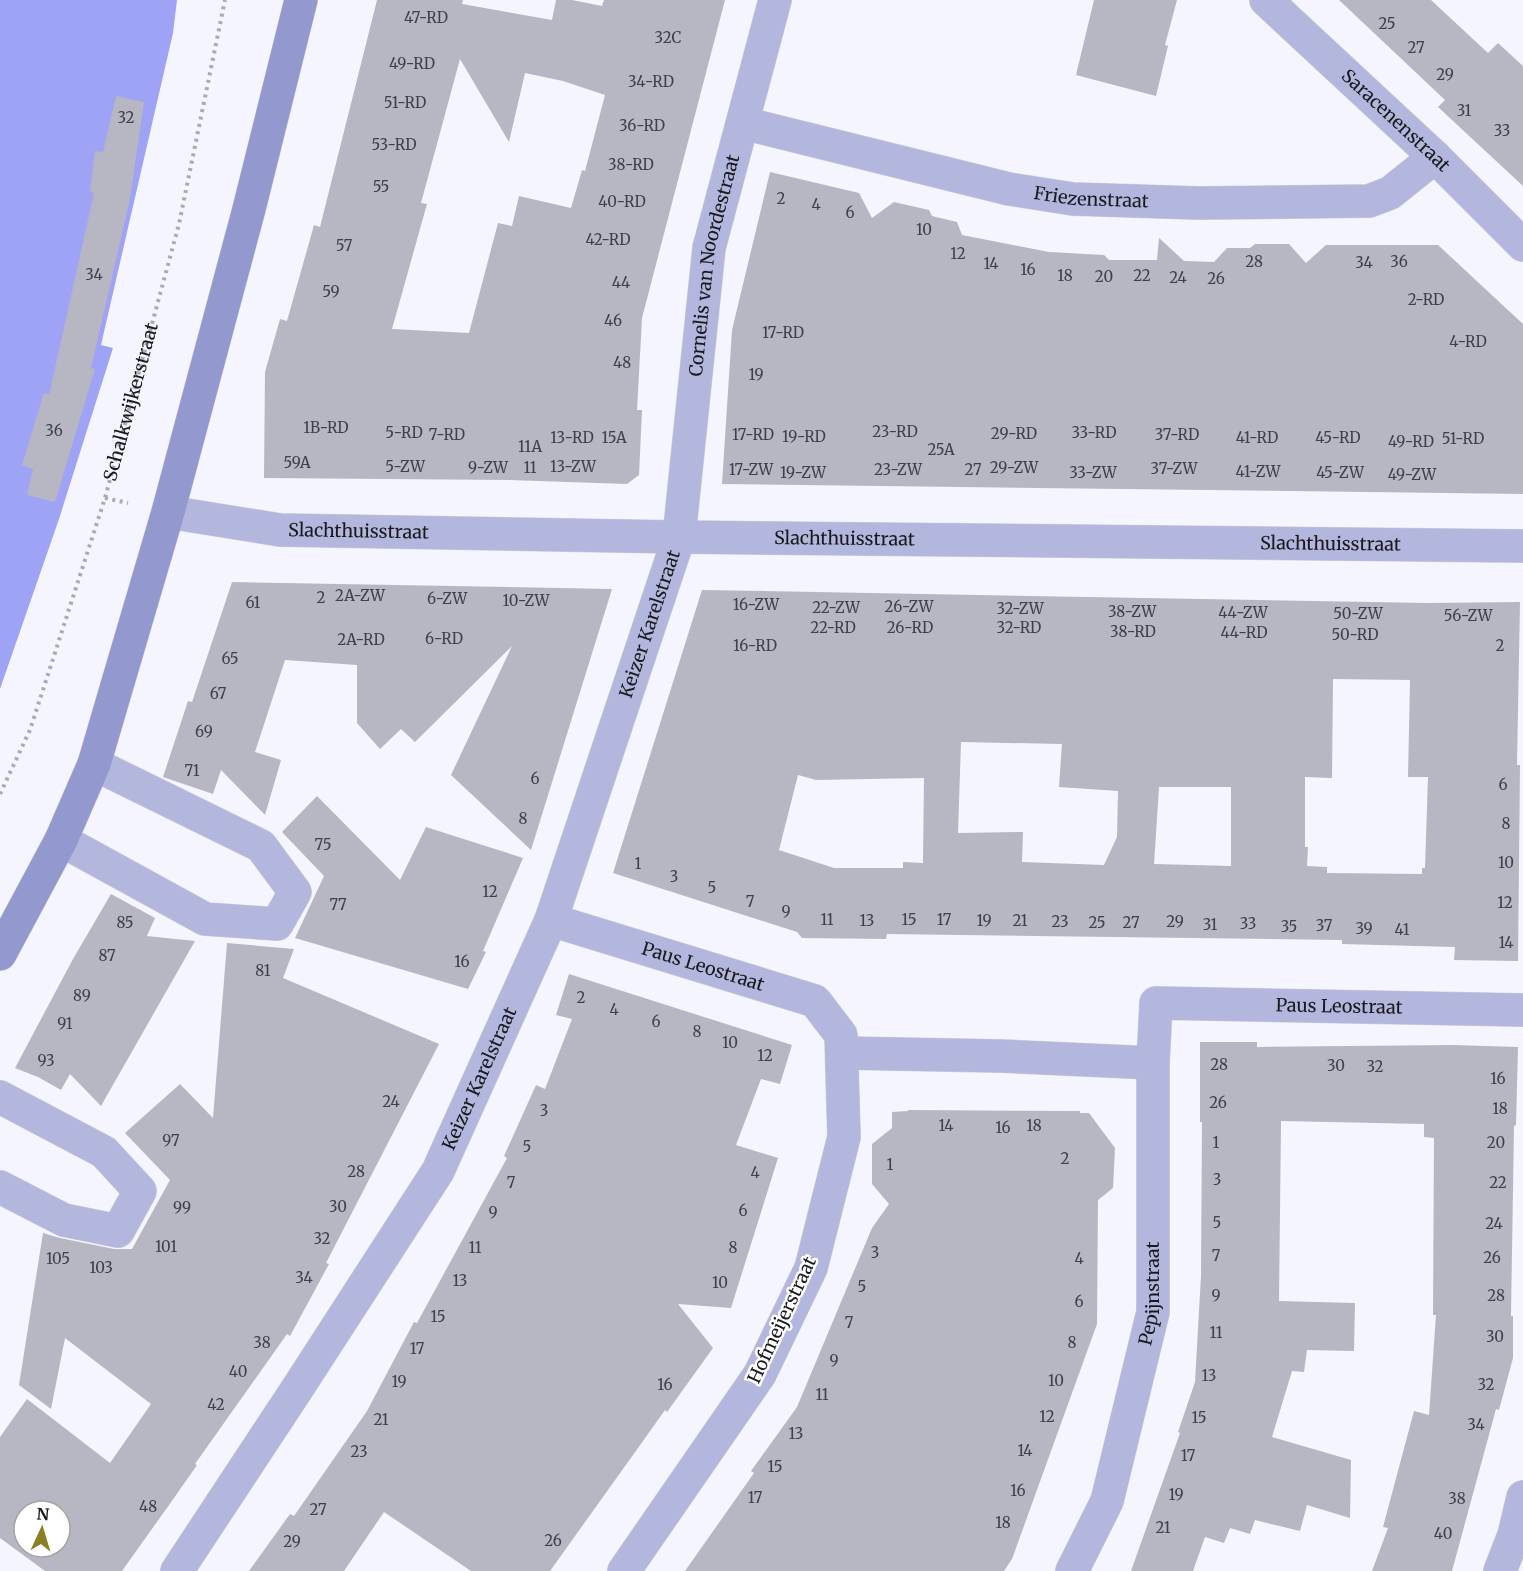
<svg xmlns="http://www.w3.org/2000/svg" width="1523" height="1571" viewBox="0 0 1523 1571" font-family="Merriweather,serif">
  <rect width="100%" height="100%" fill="#f4f5fe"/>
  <!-- water -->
  <path fill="#9ea3f6" d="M 0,0 L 177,0 L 173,33 L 101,345 L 113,348 L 59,519 L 0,689 Z"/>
  <!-- building -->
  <path fill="#b6b7c2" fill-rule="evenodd" d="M 377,0 L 463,0 L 462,4 L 552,20 L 556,0 L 572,0 L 602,6 L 604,0 L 725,0 L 642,318 L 637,410 L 642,410 L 639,475 L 627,484 L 509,480 L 264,478 L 265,372 L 280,319 L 287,321 L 314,225 L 320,227 ZM 460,59 L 509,142 L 525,73 L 563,81 L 605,95 L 585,171 L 582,170 L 571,208 L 519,196 L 512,226 L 498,223 L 469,333 L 392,329 L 427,204 L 421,203 Z
    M 1094,0 L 1177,0 L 1165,45 L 1168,46 L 1156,96 L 1076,75 Z
    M 1339,0 L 1431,0 L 1488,53 L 1498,43 L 1523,66 L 1523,186 L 1438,107 L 1445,100 Z
    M 116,96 L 144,102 L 130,199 L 91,368 L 95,369 L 55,502 L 27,495 L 33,469 L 22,465 L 44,393 L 49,395 L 94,193 L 90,192 L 95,151 L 103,152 Z
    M 770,172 L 859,193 L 872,218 L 894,202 L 929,210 L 932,216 L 957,222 L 962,235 L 1049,252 L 1104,255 L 1109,260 L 1157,260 L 1159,238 L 1184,261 L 1214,262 L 1227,248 L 1250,248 L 1255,244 L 1289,244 L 1306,263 L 1326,245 L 1438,245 L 1523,324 L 1523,494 L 722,484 L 732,330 Z
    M 232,582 L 612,589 L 531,850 L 451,775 L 512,646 L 415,742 L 401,729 L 380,749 L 357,723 L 357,665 L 285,660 L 255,752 L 281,760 L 265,815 L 221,770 L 213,794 L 163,777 L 188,701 L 192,702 Z
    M 702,590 L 1427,603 L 1520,602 L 1517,765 L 1520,765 L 1518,961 L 1454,960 L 1455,947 L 1342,944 L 1342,940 L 887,934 L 886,939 L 802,938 L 797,932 L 613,873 ZM 1333,679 L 1410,680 L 1408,777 L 1428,777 L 1425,868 L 1422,868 L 1422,874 L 1327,873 L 1327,867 L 1307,866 L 1308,847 L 1305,847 L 1305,777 L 1332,778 ZM 961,742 L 1062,744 L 1059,787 L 1118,791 L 1117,837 L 1104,865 L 1022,862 L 1023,832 L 958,833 ZM 798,775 L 816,780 L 924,778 L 923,863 L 903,862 L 903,868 L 834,868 L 779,850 ZM 1159,787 L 1231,787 L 1231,866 L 1154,864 Z
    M 317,796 L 400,880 L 426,827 L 523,858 L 483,951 L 486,952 L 468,989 L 295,938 L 324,876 L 282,832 Z
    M 111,894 L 155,918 L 147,936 L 195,941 L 101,1106 L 70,1074 L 61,1090 L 38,1077 L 15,1068 L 73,959 Z
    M 227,943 L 294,949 L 283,978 L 439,1044 L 326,1263 L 329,1264 L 290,1336 L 287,1334 L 195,1464 L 197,1465 L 174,1498 L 122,1571 L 45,1571 L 0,1538 L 0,1437 L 27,1399 L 110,1463 L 151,1404 L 65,1338 L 51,1409 L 19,1385 L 43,1233 L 60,1238 L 114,1249 L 132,1249 L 170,1180 L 125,1133 L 180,1084 L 213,1118 ZM 24,1511 L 60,1511 L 60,1547 L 24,1547 Z
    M 569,974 L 792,1045 L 780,1084 L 761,1079 L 736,1145 L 778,1158 L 731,1308 L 678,1304 L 713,1348 L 667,1412 L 665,1410 L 643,1441 L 550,1571 L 471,1571 L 384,1512 L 344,1571 L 249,1571 L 290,1514 L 294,1516 L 367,1411 L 414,1322 L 417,1323 L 507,1158 L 504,1156 L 536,1085 L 545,1089 L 572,1019 L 556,1015 Z
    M 1200,1042 L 1257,1042 L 1257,1047 L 1453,1045 L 1518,1047 L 1516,1125 L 1514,1126 L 1511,1316 L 1513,1316 L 1513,1358 L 1499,1410 L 1496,1409 L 1452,1571 L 1372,1571 L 1388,1528 L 1383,1527 L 1414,1411 L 1429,1415 L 1436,1315 L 1433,1315 L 1434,1138 L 1424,1137 L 1424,1124 L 1281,1121 L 1279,1301 L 1355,1303 L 1354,1351 L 1307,1350 L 1304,1372 L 1292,1371 L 1272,1437 L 1351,1460 L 1350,1518 L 1307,1505 L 1300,1531 L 1255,1520 L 1250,1534 L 1230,1528 L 1224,1543 L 1205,1537 L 1193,1571 L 1131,1571 L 1180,1433 L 1178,1432 L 1195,1382 L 1201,1276 L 1202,1122 L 1200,1122 Z
    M 908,1110 L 1080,1111 L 1080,1113 L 1089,1113 L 1115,1148 L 1113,1188 L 1098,1200 L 1097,1324 L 1012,1559 L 1004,1571 L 685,1571 L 754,1473 L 751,1471 L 797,1407 L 872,1228 L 889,1204 L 872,1184 L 872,1144 L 892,1128 L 892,1112 L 908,1111 Z"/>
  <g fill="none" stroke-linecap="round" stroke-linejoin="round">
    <defs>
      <g id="minor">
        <path id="s2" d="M 1266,0 L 1435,157 L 1523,245"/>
        <path id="s3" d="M 743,123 L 1009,189 L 1073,199 L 1198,203 L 1369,201 L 1390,193 L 1435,157"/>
        <path d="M 61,840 L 205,919 L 277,924 L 295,892 L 261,846 L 94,764"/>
        <path id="s4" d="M 551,920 L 815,1001 L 841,1035 L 844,1137 L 811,1268 L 760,1374 L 624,1571"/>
        <path d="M 842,1053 L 1000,1056 L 1153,1063"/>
        <path d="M 0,1097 L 104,1152 L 140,1191 L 118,1231 L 64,1220 L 0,1187"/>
        <path id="s5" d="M 177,1571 L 297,1389 L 438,1171 L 551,920 L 679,537 L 709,248 L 775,0"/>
        <path id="s6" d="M 1072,1571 L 1107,1501 L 1153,1312 L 1153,1063 L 1156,1003 L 1523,1010"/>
        <path d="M 1500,1571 L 1514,1535 L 1523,1497"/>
      </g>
      <g id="tertiary">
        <path id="s7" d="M 168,512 L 280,530 L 679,537 L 1523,546"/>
      </g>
      <path id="secondary" d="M 0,954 L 61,840 L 94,764 L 168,512 L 249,209 L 301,0"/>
    </defs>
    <!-- minor casing -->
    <use href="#minor" stroke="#d1d2da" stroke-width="34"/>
    <!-- tertiary casing -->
    <use href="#tertiary" stroke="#d1d2da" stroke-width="34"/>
    <!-- secondary casing -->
    <use href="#secondary" stroke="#d1d2da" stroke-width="34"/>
    <!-- path -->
    <g stroke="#aaabb2" stroke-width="4" stroke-dasharray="3 4.5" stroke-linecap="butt">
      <path d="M 105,498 L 128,503"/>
      <path id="s1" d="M 0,794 L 30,730 L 105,498 L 179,224 L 225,0"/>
    </g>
    <!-- minor -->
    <use href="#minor" stroke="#b3b7dd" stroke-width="33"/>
    <!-- tertiary -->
    <use href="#tertiary" stroke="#b3b7dd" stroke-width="33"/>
    <!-- secondary -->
    <use href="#secondary" stroke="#9398cf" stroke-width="33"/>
  </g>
  <g text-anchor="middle" stroke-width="5" stroke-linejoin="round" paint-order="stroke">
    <!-- number labels -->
    <g font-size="15" fill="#404046">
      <text x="426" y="23">47-RD</text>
      <text x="1387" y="29">25</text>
      <text x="668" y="43">32C</text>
      <text x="1416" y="53">27</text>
      <text x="412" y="69">49-RD</text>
      <text x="1445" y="80">29</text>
      <text x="651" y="87">34-RD</text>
      <text x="405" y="108">51-RD</text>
      <text x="1464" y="116">31</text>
      <text x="126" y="123">32</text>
      <text x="642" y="131">36-RD</text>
      <text x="1502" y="136">33</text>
      <text x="394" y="150">53-RD</text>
      <text x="631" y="170">38-RD</text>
      <text x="381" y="192">55</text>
      <text x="781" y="204">2</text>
      <text x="622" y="207">40-RD</text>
      <text x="816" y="210">4</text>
      <text x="850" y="218">6</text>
      <text x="924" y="235">10</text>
      <text x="608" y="245">42-RD</text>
      <text x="344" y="251">57</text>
      <text x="958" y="259">12</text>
      <text x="1254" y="267">28</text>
      <text x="1399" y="267">36</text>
      <text x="1364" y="268">34</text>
      <text x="991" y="269">14</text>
      <text x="1028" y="275">16</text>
      <text x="94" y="280">34</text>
      <text x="1065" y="281">18</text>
      <text x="1142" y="281">22</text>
      <text x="1104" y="282">20</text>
      <text x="1178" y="283">24</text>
      <text x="1216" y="284">26</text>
      <text x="621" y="288">44</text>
      <text x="331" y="297">59</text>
      <text x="1426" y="305">2-RD</text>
      <text x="613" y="326">46</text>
      <text x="783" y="338">17-RD</text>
      <text x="1468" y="347">4-RD</text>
      <text x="622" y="368">48</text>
      <text x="756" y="380">19</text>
      <text x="326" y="433">1B-RD</text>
      <text x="54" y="436">36</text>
      <text x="895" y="437">23-RD</text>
      <text x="404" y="438">5-RD</text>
      <text x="1094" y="438">33-RD</text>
      <text x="1014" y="439">29-RD</text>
      <text x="447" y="440">7-RD</text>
      <text x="753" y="440">17-RD</text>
      <text x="1177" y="440">37-RD</text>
      <text x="804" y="442">19-RD</text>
      <text x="572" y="443">13-RD</text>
      <text x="614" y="443">15A</text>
      <text x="1257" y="443">41-RD</text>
      <text x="1338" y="443">45-RD</text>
      <text x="1463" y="444">51-RD</text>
      <text x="1411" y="447">49-RD</text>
      <text x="530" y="452">11A</text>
      <text x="941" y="455">25A</text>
      <text x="297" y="468">59A</text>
      <text x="405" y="472">5-ZW</text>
      <text x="573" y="472">13-ZW</text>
      <text x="488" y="473">9-ZW</text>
      <text x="530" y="473">11</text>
      <text x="1014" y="473">29-ZW</text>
      <text x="1174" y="474">37-ZW</text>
      <text x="751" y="475">17-ZW</text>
      <text x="898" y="475">23-ZW</text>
      <text x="973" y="475">27</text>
      <text x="1258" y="477">41-ZW</text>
      <text x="803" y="478">19-ZW</text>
      <text x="1093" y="478">33-ZW</text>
      <text x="1340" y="478">45-ZW</text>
      <text x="1412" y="480">49-ZW</text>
      <text x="360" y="601">2A-ZW</text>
      <text x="321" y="603">2</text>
      <text x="447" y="604">6-ZW</text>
      <text x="526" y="606">10-ZW</text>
      <text x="253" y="608">61</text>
      <text x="756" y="610">16-ZW</text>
      <text x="909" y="612">26-ZW</text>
      <text x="836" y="613">22-ZW</text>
      <text x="1020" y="614">32-ZW</text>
      <text x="1132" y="617">38-ZW</text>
      <text x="1243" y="618">44-ZW</text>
      <text x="1358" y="619">50-ZW</text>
      <text x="1468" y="621">56-ZW</text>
      <text x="833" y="633">22-RD</text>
      <text x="910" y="633">26-RD</text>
      <text x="1019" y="633">32-RD</text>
      <text x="1133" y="637">38-RD</text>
      <text x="1244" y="638">44-RD</text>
      <text x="1355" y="640">50-RD</text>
      <text x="444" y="644">6-RD</text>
      <text x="361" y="645">2A-RD</text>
      <text x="755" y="651">16-RD</text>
      <text x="1500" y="651">2</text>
      <text x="230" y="664">65</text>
      <text x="218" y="699">67</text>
      <text x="204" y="737">69</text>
      <text x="192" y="776">71</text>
      <text x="535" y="784">6</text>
      <text x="1503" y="790">6</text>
      <text x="523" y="824">8</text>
      <text x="1506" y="829">8</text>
      <text x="323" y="850">75</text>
      <text x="1506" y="868">10</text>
      <text x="638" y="869">1</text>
      <text x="674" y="882">3</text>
      <text x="712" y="893">5</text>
      <text x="490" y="897">12</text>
      <text x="750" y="907">7</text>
      <text x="1505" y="908">12</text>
      <text x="338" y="910">77</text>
      <text x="786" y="917">9</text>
      <text x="827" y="925">11</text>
      <text x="909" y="925">15</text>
      <text x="944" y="925">17</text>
      <text x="867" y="926">13</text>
      <text x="984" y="926">19</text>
      <text x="1020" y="926">21</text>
      <text x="1060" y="927">23</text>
      <text x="1175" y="927">29</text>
      <text x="125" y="928">85</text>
      <text x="1097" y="928">25</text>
      <text x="1131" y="928">27</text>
      <text x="1248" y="929">33</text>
      <text x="1210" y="930">31</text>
      <text x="1324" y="931">37</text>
      <text x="1289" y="932">35</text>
      <text x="1364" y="934">39</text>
      <text x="1402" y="935">41</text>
      <text x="1506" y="948">14</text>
      <text x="107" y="961">87</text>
      <text x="462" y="967">16</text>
      <text x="263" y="976">81</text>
      <text x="82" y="1001">89</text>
      <text x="581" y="1003">2</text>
      <text x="614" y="1015">4</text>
      <text x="656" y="1027">6</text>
      <text x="65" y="1029">91</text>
      <text x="697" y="1037">8</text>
      <text x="730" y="1048">10</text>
      <text x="765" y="1061">12</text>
      <text x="46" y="1066">93</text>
      <text x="1219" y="1070">28</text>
      <text x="1336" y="1071">30</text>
      <text x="1375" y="1072">32</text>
      <text x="1498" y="1084">16</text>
      <text x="391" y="1107">24</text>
      <text x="1218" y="1108">26</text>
      <text x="1500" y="1114">18</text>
      <text x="544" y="1116">3</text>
      <text x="946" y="1131">14</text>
      <text x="1034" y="1131">18</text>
      <text x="1003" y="1133">16</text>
      <text x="171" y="1146">97</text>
      <text x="1216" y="1148">1</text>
      <text x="1496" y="1148">20</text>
      <text x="527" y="1152">5</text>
      <text x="1065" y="1164">2</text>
      <text x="890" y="1170">1</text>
      <text x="356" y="1177">28</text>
      <text x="755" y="1178">4</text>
      <text x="1217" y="1185">3</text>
      <text x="511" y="1188">7</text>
      <text x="1498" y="1188">22</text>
      <text x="338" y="1212">30</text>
      <text x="182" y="1213">99</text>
      <text x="743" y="1216">6</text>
      <text x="493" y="1218">9</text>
      <text x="1217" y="1228">5</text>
      <text x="1494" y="1229">24</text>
      <text x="322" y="1244">32</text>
      <text x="166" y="1252">101</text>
      <text x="475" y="1253">11</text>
      <text x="733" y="1253">8</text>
      <text x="875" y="1258">3</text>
      <text x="1216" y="1261">7</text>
      <text x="1492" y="1263">26</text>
      <text x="58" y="1264">105</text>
      <text x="1079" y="1264">4</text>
      <text x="101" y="1273">103</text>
      <text x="304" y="1283">34</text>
      <text x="460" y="1286">13</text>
      <text x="720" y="1288">10</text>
      <text x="862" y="1292">5</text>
      <text x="1216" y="1301">9</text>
      <text x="1496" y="1301">28</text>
      <text x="1079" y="1307">6</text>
      <text x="438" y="1322">15</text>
      <text x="849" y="1328">7</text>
      <text x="1216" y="1338">11</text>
      <text x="1495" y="1342">30</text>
      <text x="262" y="1348">38</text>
      <text x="1072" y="1348">8</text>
      <text x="417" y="1354">17</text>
      <text x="834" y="1366">9</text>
      <text x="238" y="1377">40</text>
      <text x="1209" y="1381">13</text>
      <text x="1056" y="1386">10</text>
      <text x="399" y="1387">19</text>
      <text x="665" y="1390">16</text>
      <text x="1486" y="1390">32</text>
      <text x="822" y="1400">11</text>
      <text x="216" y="1410">42</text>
      <text x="1047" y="1422">12</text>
      <text x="1199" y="1423">15</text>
      <text x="381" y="1425">21</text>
      <text x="1476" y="1430">34</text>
      <text x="796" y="1439">13</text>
      <text x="1025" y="1456">14</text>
      <text x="359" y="1457">23</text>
      <text x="1188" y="1461">17</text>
      <text x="775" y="1472">15</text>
      <text x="1018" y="1496">16</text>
      <text x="1176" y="1500">19</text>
      <text x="755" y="1503">17</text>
      <text x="1457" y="1504">38</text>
      <text x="148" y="1512">48</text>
      <text x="318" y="1515">27</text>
      <text x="1003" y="1528">18</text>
      <text x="1163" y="1533">21</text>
      <text x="1443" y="1539">40</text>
      <text x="553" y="1546">26</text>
      <text x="292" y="1547">29</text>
    </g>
    <!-- street labels -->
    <g font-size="18" fill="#19191d" stroke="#fff">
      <text dy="6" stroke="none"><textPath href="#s2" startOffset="177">Saracenenstraat</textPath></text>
      <text dy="6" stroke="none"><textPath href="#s3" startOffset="357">Friezenstraat</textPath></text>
      <text dy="6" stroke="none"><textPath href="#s5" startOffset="1431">Cornelis van Noordestraat</textPath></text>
      <text dy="6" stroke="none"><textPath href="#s1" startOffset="414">Schalkwijkerstraat</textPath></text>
      <text dy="6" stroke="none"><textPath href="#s7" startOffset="192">Slachthuisstraat</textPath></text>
      <text dy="6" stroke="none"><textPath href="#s7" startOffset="678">Slachthuisstraat</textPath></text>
      <text dy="6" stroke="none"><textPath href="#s7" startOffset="1164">Slachthuisstraat</textPath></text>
      <text dy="6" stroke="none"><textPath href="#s5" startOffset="1065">Keizer Karelstraat</textPath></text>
      <text dy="6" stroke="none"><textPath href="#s4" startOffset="159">Paus Leostraat</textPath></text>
      <text dy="6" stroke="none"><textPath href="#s6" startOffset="765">Paus Leostraat</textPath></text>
      <text dy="6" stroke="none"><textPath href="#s5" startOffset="579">Keizer Karelstraat</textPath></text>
      <text dy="6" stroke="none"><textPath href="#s6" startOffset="291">Pepijnstraat</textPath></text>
      <text transform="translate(782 1320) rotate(-65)" y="6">Hofmeijerstraat</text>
    </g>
  </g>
  <!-- north arrow -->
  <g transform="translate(42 1529) rotate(4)"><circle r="28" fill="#ffffff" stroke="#a3a3a5" stroke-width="1.5"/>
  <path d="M0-4.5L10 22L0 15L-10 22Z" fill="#8c7e25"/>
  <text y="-9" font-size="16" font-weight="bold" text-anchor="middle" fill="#19191d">N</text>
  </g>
</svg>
